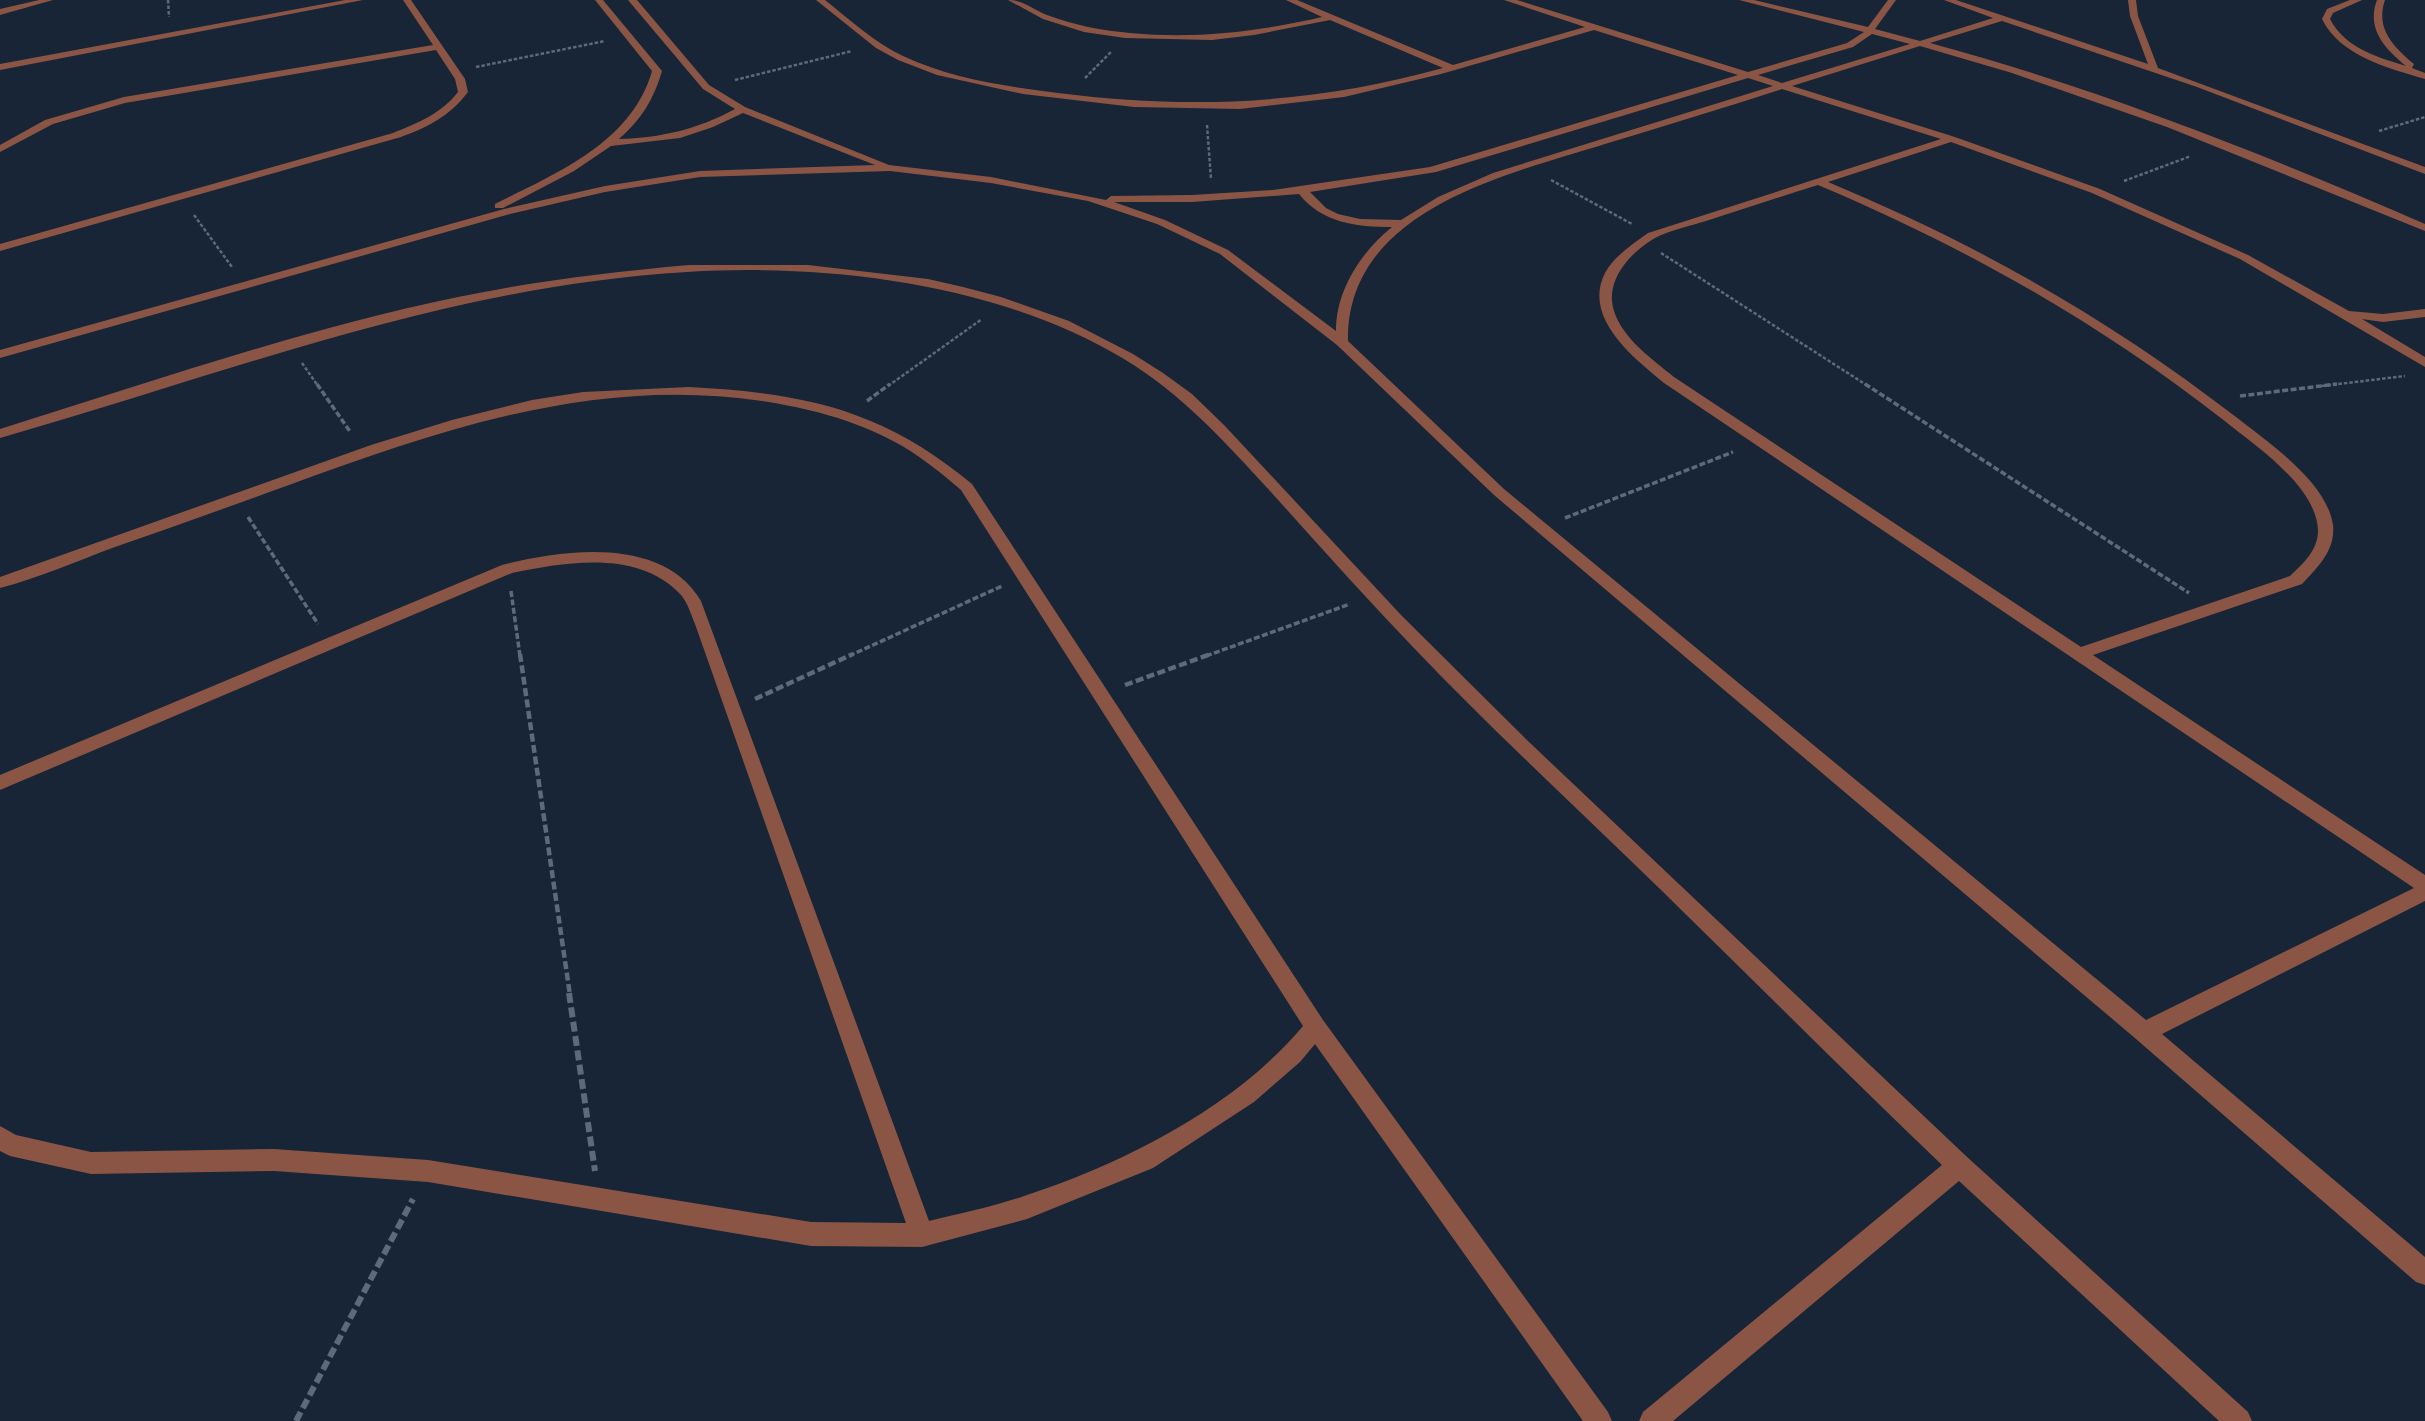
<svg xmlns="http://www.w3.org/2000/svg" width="2425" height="1421" viewBox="0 0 2425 1421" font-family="'Libre Baskerville',serif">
  <rect width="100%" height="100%" fill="#172536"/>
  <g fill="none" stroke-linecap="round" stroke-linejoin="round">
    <!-- path-far3 -->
    <path stroke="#5e6a79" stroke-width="2.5" stroke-dasharray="3.5 2" stroke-linecap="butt" d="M 168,0 L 169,17
      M 476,67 L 605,41
      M 1085,78 L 1111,52
      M 735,80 L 852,51
      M 1207,125 L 1211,179
      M 2379,131 L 2425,117
      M 1551,180 L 1632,224
      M 2124,181 L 2191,156
      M 194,215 L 232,267
      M 1661,253 L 1868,386
      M 302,363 L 318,386
      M 888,386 L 982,319
      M 2322,386 L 2405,376"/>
    <!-- path-far2 -->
    <path stroke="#5e6a79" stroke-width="3.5" stroke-dasharray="6 2.5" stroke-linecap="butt" d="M 317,384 L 351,433
      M 1865,384 L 2189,593
      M 2240,396 L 2337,384
      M 867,401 L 890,384
      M 248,517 L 318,624
      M 1565,518 L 1733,452
      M 511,591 L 520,656
      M 849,656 L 1002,586
      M 1206,656 L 1350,604"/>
    <!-- path-far1 -->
    <path stroke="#5e6a79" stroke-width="4.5" stroke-dasharray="8 3.5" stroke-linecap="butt" d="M 520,654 L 570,995
      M 1125,685 L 1211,654
      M 755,699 L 853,654"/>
    <!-- path -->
    <path stroke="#5e6a79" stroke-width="6" stroke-dasharray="10 4.5" stroke-linecap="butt" d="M 569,993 L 595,1171
      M 296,1421 L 413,1199"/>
    <!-- minor -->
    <path fill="#8a5544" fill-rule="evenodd" d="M 39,0 L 53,0 L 0,15 L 0,9 Z
      M 345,0 L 363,0 L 0,70 L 0,64 Z
      M 403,0 L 411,0 L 465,79 L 468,92 C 450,116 428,127 401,137 L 0,251 L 0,244 L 393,133 C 418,123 442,113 458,92 L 455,79 L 436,50 L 125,103 L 53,124 L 0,152 L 0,145 L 45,120 L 124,97 L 433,45 Z
      M 595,0 L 603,0 L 662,71 C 654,99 641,120 619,139 C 660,138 699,129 735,109 L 703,89 L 628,0 L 637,0 L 709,85 L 745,107 L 889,165 L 991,177 L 1106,200 L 1111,196 L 1192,195 L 1273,190 L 1430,167 L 1738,75 L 1594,30 L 1441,74 L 1344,97 L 1240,109 L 1134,107 L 1023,94 L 937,75 L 898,60 L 876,48 L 816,0 L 825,0 C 850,20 874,42 903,56 C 952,79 1005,86 1058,93 C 1192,110 1313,104 1443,68 L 1330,20 L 1254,35 L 1212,40 L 1125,38 L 1084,32 L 1043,19 L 1008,0 C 1023,0 1033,9 1047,15 C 1060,20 1075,24 1088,27 C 1166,42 1245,35 1322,17 L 1286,0 L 1297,0 L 1453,65 L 1585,27 L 1504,0 L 1517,0 L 1748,72 L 1847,43 L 1864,32 L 1739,0 L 1754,0 L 1868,27 L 1888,0 L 1896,0 L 1875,29 L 1920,41 L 1993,18 L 1944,0 L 1956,0 L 2148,64 L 2130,16 L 2128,0 L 2136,0 L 2138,16 L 2158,68 L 2425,167 L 2425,174 L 2197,87 L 2002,21 L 1930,43 C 2100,89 2264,154 2425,224 L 2425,231 L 2167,127 L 2012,73 L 1920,46 L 1792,86 L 1955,137 L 2100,189 L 2248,255 L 2349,311 L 2383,314 L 2425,309 L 2425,317 L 2383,322 L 2362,319 L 2425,357 L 2425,367 L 2240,259 L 2092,193 L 1951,142 L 1828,182 C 1977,244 2108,318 2236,417 C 2268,442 2327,482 2333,525 C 2336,550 2317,568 2302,584 L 2093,655 L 2425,875 L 2425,901 L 2162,1034 L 2425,1257 L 2425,1285 L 2416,1282 L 2136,1039 L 1494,495 L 1337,345 L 1220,254 L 1157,224 L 1088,201 L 991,183 L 890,171 L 700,177 L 605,192 L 510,214 L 0,358 L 0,350 L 504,209 L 605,186 L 700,171 L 875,165 L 743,113 L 713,127 L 680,138 L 611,146 L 574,171 L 503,208 L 495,208 L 495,204 C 557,173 632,142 652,71 ZM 1872,34 L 1910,44 L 1782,83 L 1758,75 L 1853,47 ZM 1748,78 L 1773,86 L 1493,173 L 1438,197 L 1401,220 L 1360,219 L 1338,214 L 1326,208 L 1310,192 L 1436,172 ZM 1782,89 L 1941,139 L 1648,233 C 1633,244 1614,256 1605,273 C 1582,318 1634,358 1664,383 L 2414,888 L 2146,1020 L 1504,489 L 1348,341 C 1346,210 1506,175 1605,144 C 1664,126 1723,108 1782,89 ZM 1818,185 C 1967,248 2098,322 2226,422 C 2256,446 2309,482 2317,522 C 2322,546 2306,561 2290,576 L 2081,647 L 1674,377 C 1652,359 1623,339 1614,311 C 1604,280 1631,252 1655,238 C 1670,230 1690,226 1706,221 C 1743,209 1780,197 1818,185 ZM 1299,194 C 1322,223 1357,227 1392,227 C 1361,252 1336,290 1336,331 L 1228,250 L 1165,220 L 1114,202 L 1192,202 Z
      M 2350,0 L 2362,0 L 2333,13 L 2330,19 C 2345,48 2377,57 2406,66 C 2385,49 2366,29 2377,0 L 2385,0 C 2375,29 2394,47 2414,64 L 2412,68 L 2425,73 L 2425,79 C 2388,68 2340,56 2322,19 L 2327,9 Z
      M 689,265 L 808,265 L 928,279 L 963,287 L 1001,297 L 1069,321 L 1133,354 L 1163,373 L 1192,394 L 1225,426 L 1402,616 L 1529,742 L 1966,1156 L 2248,1412 L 2252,1421 L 2219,1421 L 1959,1181 L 1673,1421 L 1639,1421 L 1643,1412 L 1942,1165 C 1847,1074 1754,981 1660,889 C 1577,808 1491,729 1411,645 C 1363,595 1317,543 1270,491 C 1225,442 1182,394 1124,359 C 999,284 831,263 687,272 C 447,286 228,373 0,438 L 0,429 C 151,382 303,329 458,297 C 535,281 611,272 689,265 Z
      M 689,387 C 804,393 882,409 972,484 L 1323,1020 L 1608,1412 L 1612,1421 L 1583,1421 L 1315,1044 L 1300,1062 L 1254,1102 L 1153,1168 L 1027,1219 L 922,1247 L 811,1246 L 428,1182 L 274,1171 L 91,1174 L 10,1156 L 0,1151 L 0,1126 L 16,1135 L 91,1152 L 274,1149 L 428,1160 L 811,1222 L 906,1223 L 695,624 C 691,615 688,603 681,595 C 639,549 566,562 512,573 L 0,790 L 0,775 L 502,565 C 564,549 663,536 701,601 L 929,1221 C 962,1213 996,1206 1027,1195 C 1126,1162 1235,1107 1303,1026 L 961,490 C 940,472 918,454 893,441 C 852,419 807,408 762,401 C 597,376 441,429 289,485 C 231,506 173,527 115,547 C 77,561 39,578 0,588 L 0,577 L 371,445 L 452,420 L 532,400 L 583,392 Z"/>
  </g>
</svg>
